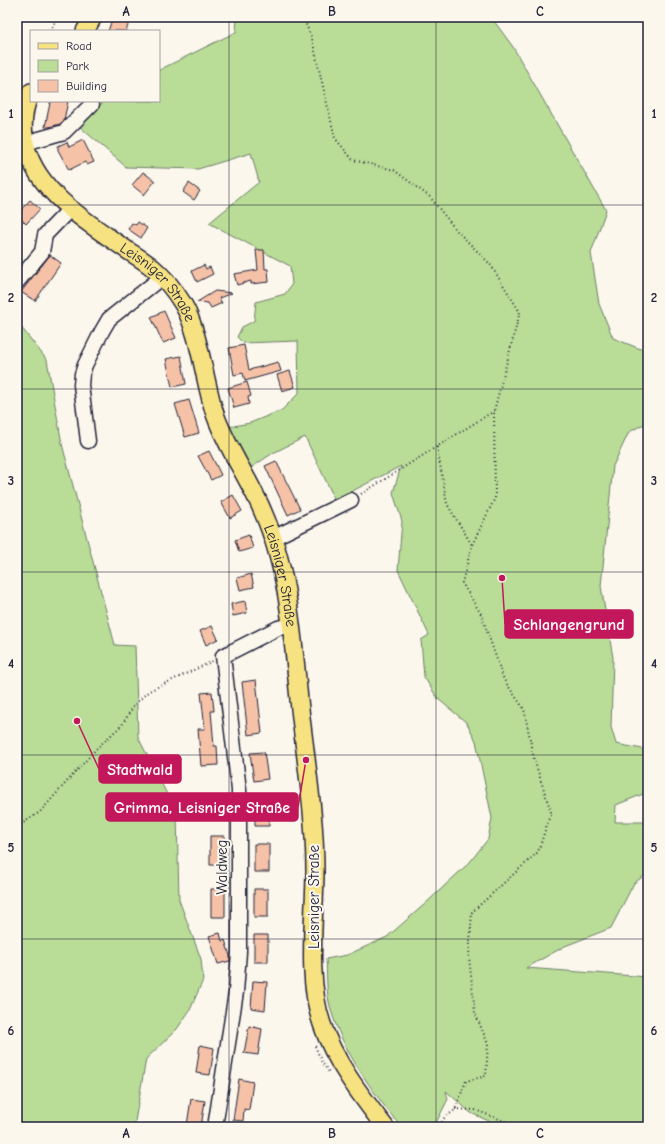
<svg xmlns="http://www.w3.org/2000/svg" width="665" height="1144" viewBox="0 0 665 1144" font-family="'Comic Neue',sans-serif">
  <rect width="100%" height="100%" fill="#fbf7ec"/>
  <filter id="ink" filterUnits="userSpaceOnUse"><feTurbulence type="fractalNoise" baseFrequency=".025" numOctaves="2"/><feDisplacementMap in="SourceGraphic" scale="8" xChannelSelector="R" yChannelSelector="G"/><feConvolveMatrix kernelMatrix="1 2 1 2 8 2 1 2 1" color-interpolation-filters="sRGB"/></filter>
  <g filter="url(#ink)">
    <!-- green -->
    <path fill="#b9dc97" stroke="#6e7f69" d="M 237,17 L 493,17 L 494,21 L 513,47 L 606,210 L 591,253 L 599,304 L 613,338 L 648,352 L 648,422 L 629,432 L 613,466 L 601,586 L 613,658 L 611,727 L 616,744 L 648,750 L 648,792 L 616,805 L 615,822 L 648,822 L 648,873 L 634,883 L 611,928 L 565,946 L 526,968 L 648,977 L 648,1127 L 502,1127 L 471,1113 L 446,1091 L 448,1099 L 434,1127 L 401,1127 C 372,1091 339,1047 329,1002 C 326,988 327,973 326,959 L 347,955 L 387,937 L 425,904 L 470,862 L 488,839 L 492,818 L 476,741 L 467,723 L 438,699 L 424,677 L 421,640 L 429,635 L 398,570 L 402,521 L 393,493 L 401,466 L 335,500 L 305,437 L 273,453 L 249,469 L 228,427 L 250,423 L 282,410 L 299,393 L 298,341 L 243,343 L 237,337 L 242,327 L 254,321 L 256,302 L 285,294 L 292,284 L 290,266 L 209,223 L 259,182 L 251,153 L 198,169 L 126,167 L 80,127 L 104,101 L 159,101 L 159,70 L 236,32 Z
      M 17,322 L 47,360 L 62,444 L 115,645 L 135,646 L 138,737 L 177,814 L 179,900 L 201,959 L 203,980 L 190,1010 L 177,1029 L 146,1059 L 134,1127 L 17,1127 Z"/>
    <!-- building -->
    <path fill="#f6c2a7" stroke="#22223b" d="M 113,17 L 131,17 L 126,31 L 108,31 Z
      M 51,101 L 68,101 L 64,120 L 60,124 L 49,127 L 45,127 L 50,103 L 51,103 Z
      M 83,140 L 94,162 L 87,165 L 85,162 L 69,170 L 58,150 L 58,146 L 67,142 L 69,147 Z
      M 143,172 L 155,181 L 144,195 L 132,185 Z
      M 189,183 L 200,191 L 194,200 L 183,192 Z
      M 30,200 L 40,209 L 26,224 L 17,215 L 17,214 Z
      M 138,222 L 147,228 L 141,238 L 128,229 L 132,223 L 136,225 Z
      M 256,250 L 264,250 L 265,269 L 268,269 L 269,282 L 251,284 L 251,281 L 237,285 L 234,274 L 258,270 Z
      M 50,255 L 61,263 L 35,301 L 21,292 Z
      M 204,265 L 206,269 L 210,267 L 213,274 L 197,282 L 192,271 Z
      M 215,291 L 232,293 L 219,298 L 222,303 L 211,308 L 208,303 L 197,302 Z
      M 164,311 L 176,338 L 163,343 L 151,317 Z
      M 244,345 L 249,370 L 278,362 L 281,371 L 245,381 L 243,373 L 234,375 L 229,348 Z
      M 181,356 L 186,384 L 172,387 L 166,359 Z
      M 290,371 L 295,387 L 282,391 L 277,375 Z
      M 247,382 L 251,396 L 248,397 L 249,404 L 234,408 L 228,388 Z
      M 189,400 L 199,433 L 185,437 L 175,404 Z
      M 209,451 L 221,475 L 211,480 L 198,456 Z
      M 276,461 L 300,509 L 288,515 L 265,466 Z
      M 233,495 L 242,511 L 230,518 L 221,502 Z
      M 249,535 L 253,548 L 239,552 L 235,540 Z
      M 251,574 L 254,587 L 240,590 L 237,578 Z
      M 245,601 L 247,613 L 233,616 L 231,604 Z
      M 212,626 L 218,639 L 206,645 L 200,631 Z
      M 256,680 L 262,733 L 248,735 L 242,682 Z
      M 212,692 L 214,711 L 211,711 L 214,746 L 217,746 L 218,765 L 201,766 L 198,729 L 205,729 L 201,693 Z
      M 264,752 L 268,779 L 254,781 L 250,753 Z
      M 255,799 L 269,799 L 269,826 L 255,826 Z
      M 210,836 L 225,836 L 225,865 L 210,865 Z
      M 254,844 L 269,844 L 269,872 L 254,872 Z
      M 211,889 L 225,889 L 225,917 L 211,917 Z
      M 254,889 L 268,889 L 268,917 L 254,917 Z
      M 220,933 L 222,941 L 225,940 L 230,956 L 230,961 L 218,964 L 209,936 Z
      M 254,935 L 268,935 L 268,962 L 254,962 Z
      M 253,981 L 267,982 L 265,1010 L 251,1008 Z
      M 249,1026 L 262,1029 L 258,1055 L 244,1053 Z
      M 200,1045 L 214,1048 L 210,1075 L 196,1073 Z
      M 239,1079 L 253,1082 L 249,1110 L 244,1109 L 243,1121 L 233,1120 Z
      M 191,1099 L 205,1101 L 201,1127 L 187,1125 Z"/>
    <g fill="none" stroke-linecap="round" stroke-linejoin="round">
      <defs>
        <path id="minor" d="M 17,148 L 25,143 L 64,132 L 92,104
          M 17,282 L 42,252 L 45,235 L 71,208
          M 88,441 L 81,385 L 82,374 L 85,365 L 102,331 L 109,319 L 162,277
          M 273,538 L 351,500
          M 215,1127 L 236,992 L 239,952 L 239,790 L 223,656 L 278,628 L 290,625"/>
        <g id="major">
          <path d="M 85,31 L 93,17"/>
          <path id="s1" d="M 31,92 C 24,106 22,121 24,137 C 31,190 89,223 130,252 C 138,257 146,262 153,268 C 165,278 175,291 183,304 C 200,333 204,381 215,414 C 227,449 249,478 263,512 C 290,573 293,644 300,709 C 306,762 315,816 315,870 C 315,918 306,978 322,1024 C 334,1061 362,1097 385,1127"/>
        </g>
      </defs>
      <!-- minor casing -->
      <use href="#minor" stroke="#22223b" stroke-width="17"/>
      <!-- major casing -->
      <use href="#major" stroke="#22223b" stroke-width="20"/>
      <!-- path -->
      <path stroke="#22223b" stroke-width="2" stroke-dasharray="1 3" stroke-linecap="butt" d="M 303,17 L 312,39 L 335,138 L 353,160 L 394,170 L 430,197 L 456,230 L 490,264 L 520,312 L 494,411 L 495,498 L 472,545 L 462,583 L 481,614 L 504,680 L 524,709 L 534,759 L 551,812 L 538,852 L 472,912 L 469,957 L 475,1013 L 488,1044 L 486,1076 L 466,1081 L 455,1110 L 443,1119 L 440,1127
        M 51,31 L 57,17
        M 437,447 L 447,504 L 472,545
        M 361,494 L 494,411
        M 17,827 L 40,812 L 97,748 L 122,725 L 134,705 L 149,691 L 213,661
        M 315,1046 L 322,1063 L 329,1072
        M 455,1109 L 475,1110 L 515,1125 L 524,1127"/>
      <!-- minor -->
      <use href="#minor" stroke="#fbf7ec" stroke-width="14"/>
      <!-- major -->
      <use href="#major" stroke="#f7e281" stroke-width="17"/>
    </g>
  </g>
  <!-- grid -->
  <path fill="none" stroke="#22223b" stroke-width="1" stroke-opacity="0.55" d="M 229,17 L 229,1127M 436,17 L 436,1127M 17,205 L 648,205M 17,389 L 648,389M 17,572 L 648,572M 17,755 L 648,755M 17,939 L 648,939"/>
  <g text-anchor="middle" stroke-width="4" stroke-linejoin="round" paint-order="stroke">
    <!-- street labels -->
    <g font-size="15" fill="#22223b" stroke="#fbf7ec">
      <text dy="5" stroke="none"><textPath href="#s1" startOffset="249">Leisniger Straße</textPath></text>
      <text dy="5" stroke="none"><textPath href="#s1" startOffset="573">Leisniger Straße</textPath></text>
      <text transform="translate(222 867) rotate(-90)" y="5">Waldweg</text>
      <text transform="translate(314 897) rotate(-90)" y="5">Leisniger Straße</text>
    </g>
  </g>
  <!-- callouts -->
  <path fill="none" stroke="#c2185b" stroke-width="1.5" d="M502 578L505 624M77 721L99 769M306 760L298 807"/>
  <g fill="#c2185b" stroke="#fbf7ec" stroke-width="1.5">
    <circle cx="502" cy="578" r="4"/>
    <circle cx="77" cy="721" r="4"/>
    <circle cx="306" cy="760" r="4"/>
  </g>
  <g fill="#c2185b" stroke="#c2185b" stroke-width="1.5">
    <rect x="505" y="610" width="128" height="28" rx="4"/>
    <rect x="99" y="755" width="82" height="28" rx="4"/>
    <rect x="106" y="793" width="192" height="28" rx="4"/>
  </g>
  <g font-size="16" text-anchor="middle" font-weight="bold" fill="#fff">
    <text x="569" y="630">Schlangengrund</text>
    <text x="140" y="775">Stadtwald</text>
    <text x="202" y="813">Grimma, Leisniger Straße</text>
  </g>
  <!-- margin -->
  <rect width="665" height="1144" fill="none" stroke="#fbf7ec" stroke-width="44"/>
  <!-- legend -->
  <rect x="30" y="30" width="130" height="72" fill="#fbf7ec" stroke="#a4a2a5"/>
  <rect x="38" y="43" width="20" height="6" fill="#f7e281" stroke="#a4a2a5"/>
  <text x="66" y="50" font-size="12" fill="#22223b">Road</text>
  <rect x="38" y="60" width="20" height="12" fill="#b9dc97" stroke="#a4a2a5"/>
  <text x="66" y="70" font-size="12" fill="#22223b">Park</text>
  <rect x="38" y="80" width="20" height="12" fill="#f6c2a7" stroke="#a4a2a5"/>
  <text x="66" y="90" font-size="12" fill="#22223b">Building</text>
  <rect x="22" y="22" width="621" height="1100" fill="none" stroke="#22223b" stroke-width="1.5"/>
  <g font-size="13" text-anchor="middle" font-weight="bold" fill="#22223b">
    <text x="126" y="16">A</text>
    <text x="332" y="16">B</text>
    <text x="540" y="16">C</text>
    <text x="11" y="118">1</text>
    <text x="654" y="118">1</text>
    <text x="11" y="302">2</text>
    <text x="654" y="302">2</text>
    <text x="11" y="485">3</text>
    <text x="654" y="485">3</text>
    <text x="11" y="668">4</text>
    <text x="654" y="668">4</text>
    <text x="11" y="852">5</text>
    <text x="654" y="852">5</text>
    <text x="11" y="1035">6</text>
    <text x="654" y="1035">6</text>
    <text x="126" y="1138">A</text>
    <text x="332" y="1138">B</text>
    <text x="540" y="1138">C</text>
  </g>
</svg>
